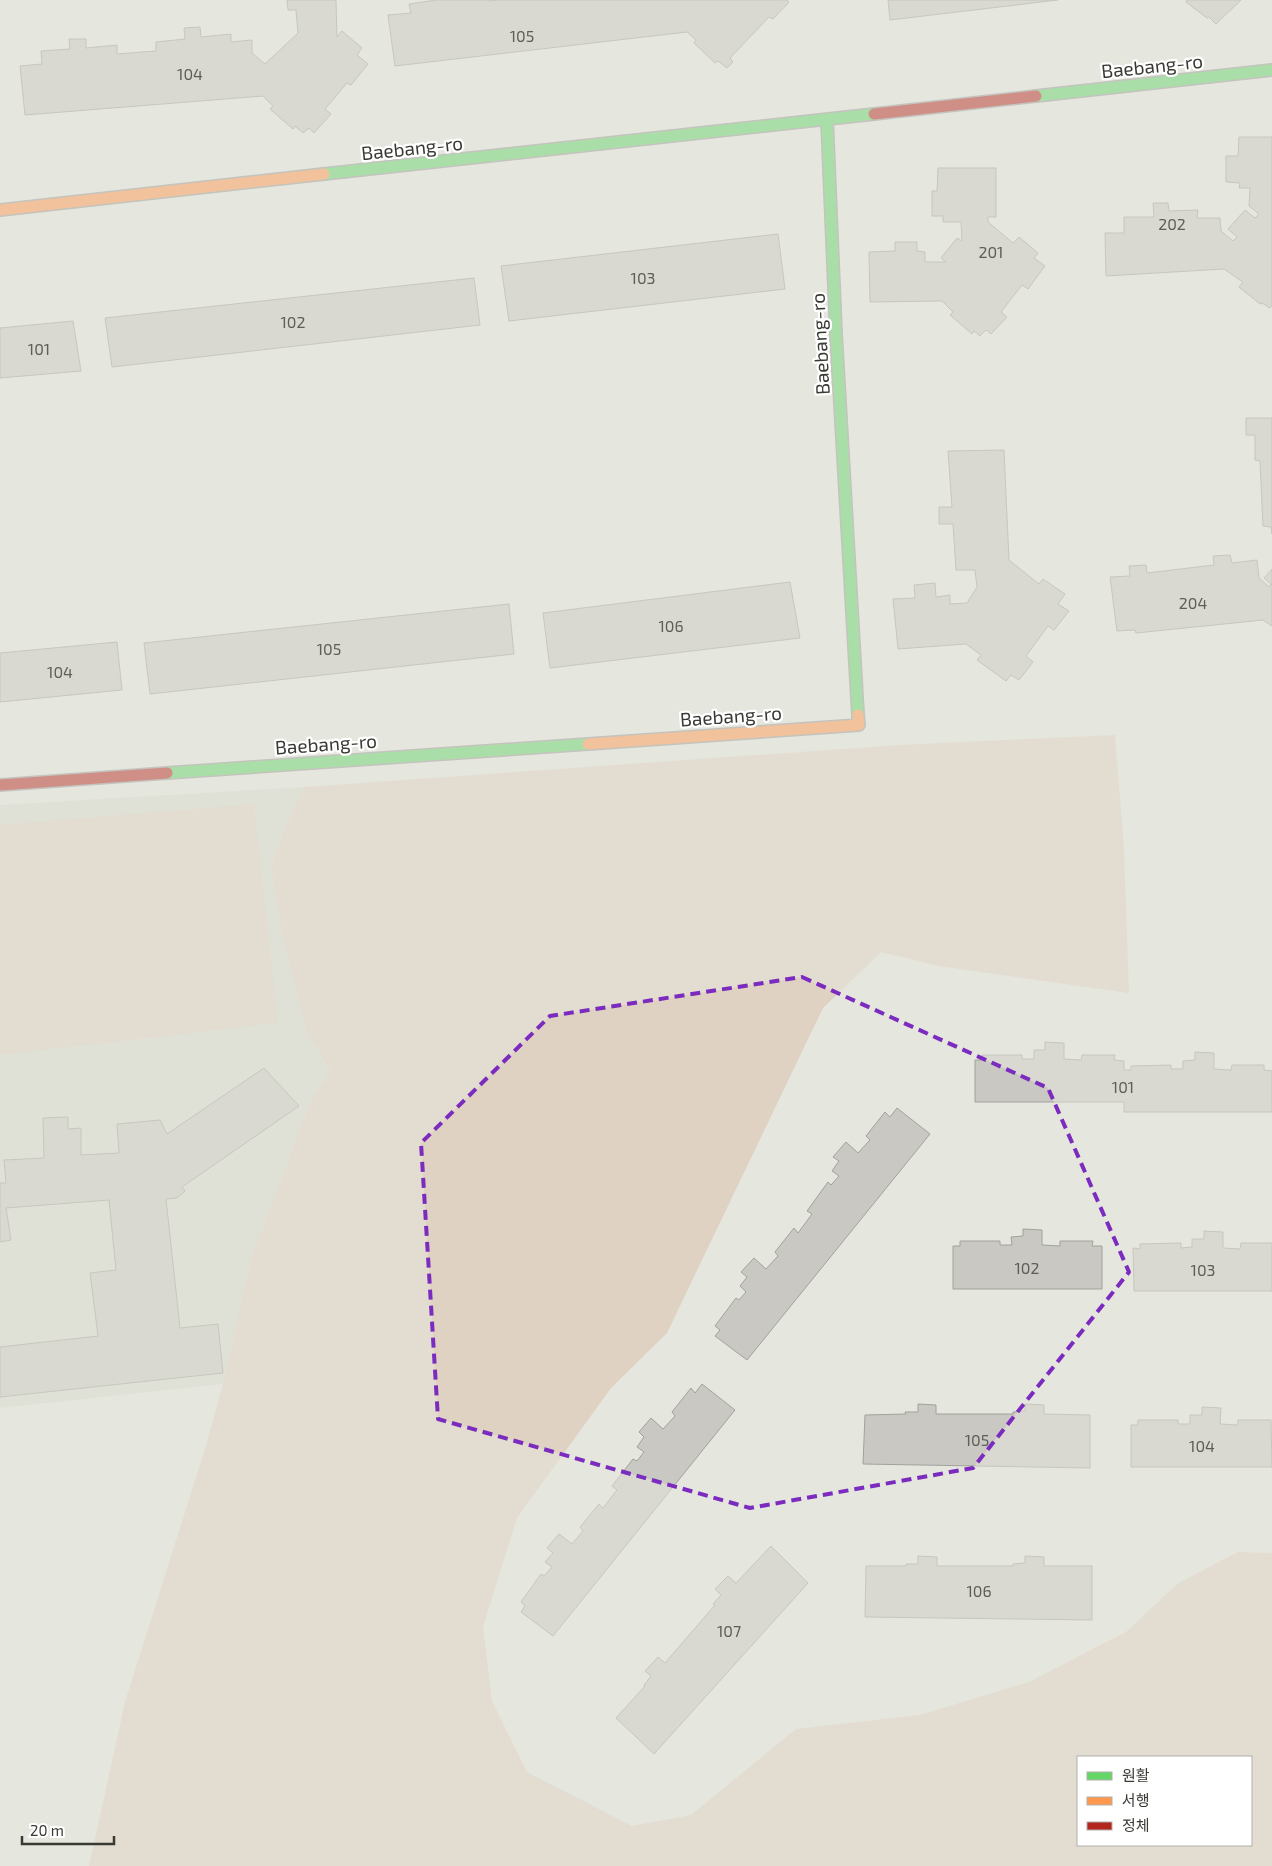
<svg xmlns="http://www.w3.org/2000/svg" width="1272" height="1866" viewBox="0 0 1272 1866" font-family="'Exo 2','Noto Sans KR',sans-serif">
  <rect width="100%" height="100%" fill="#e5e6de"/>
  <!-- built -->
  <path fill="#dadbcd" d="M 304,787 L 290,816 L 271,865 L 307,1032 L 330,1071 L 311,1100 L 252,1256 L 223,1384 L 0,1408 L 0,805 Z"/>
  <!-- green -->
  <path fill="#dfd2c2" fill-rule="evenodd" d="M 1115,735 L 1124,849 L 1129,993 L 939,966 L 881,952 L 823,1008 L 667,1333 L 611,1388 L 517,1518 L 483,1627 L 492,1701 L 527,1772 L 632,1826 L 691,1815 L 796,1729 L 920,1715 L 1029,1682 L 1126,1632 L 1177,1584 L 1238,1552 L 1272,1553 L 1272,1866 L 89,1866 L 125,1702 L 205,1449 L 223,1384 L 252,1256 L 311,1100 L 330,1071 L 307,1032 L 282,932 L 271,865 L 290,816 L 304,787 L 899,745 ZM 1251,1757 L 1251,1845 L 1078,1845 L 1078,1757 Z
    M 254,804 L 278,1023 L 0,1055 L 0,825 Z"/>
  <!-- building -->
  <path fill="#c9c8c2" stroke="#a2a29c" d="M 287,0 L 336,0 L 337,37 L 342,31 L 362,48 L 357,55 L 368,64 L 351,85 L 347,83 L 325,109 L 331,114 L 314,133 L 309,128 L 303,133 L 295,126 L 293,129 L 270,109 L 273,106 L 263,96 L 25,115 L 20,66 L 42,64 L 41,51 L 70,49 L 69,39 L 86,39 L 86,48 L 117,45 L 117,54 L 156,51 L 156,42 L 185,39 L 184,28 L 200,27 L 201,37 L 231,34 L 231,42 L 252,40 L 252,53 L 265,64 L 298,33 L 296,10 L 288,10 Z
    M 436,0 L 486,0 L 487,1 L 499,0 L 787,0 L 789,2 L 773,19 L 769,17 L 730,58 L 733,62 L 727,68 L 718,61 L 715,63 L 694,43 L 696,40 L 687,32 L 395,66 L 388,15 L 411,13 L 409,4 Z
    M 888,0 L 1058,0 L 890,20 Z
    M 1187,0 L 1241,0 L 1216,24 L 1209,17 L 1207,18 L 1186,2 Z
    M 1239,137 L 1272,137 L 1272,306 L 1270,308 L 1262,303 L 1260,304 L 1239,287 L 1243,282 L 1224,269 L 1106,276 L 1105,233 L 1124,233 L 1124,217 L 1154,217 L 1153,203 L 1168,203 L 1169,211 L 1198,210 L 1197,218 L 1220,218 L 1221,231 L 1233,241 L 1237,237 L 1228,229 L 1245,210 L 1255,218 L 1259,214 L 1249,206 L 1250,188 L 1239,188 L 1240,183 L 1226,182 L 1226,156 L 1238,156 Z
    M 938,168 L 996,168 L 996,217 L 988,217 L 988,222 L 1013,243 L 1019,237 L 1038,253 L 1034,258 L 1045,266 L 1028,289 L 1022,285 L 1001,312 L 1007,317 L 991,334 L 986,330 L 980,336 L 974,331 L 972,334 L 950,315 L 953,312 L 942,301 L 870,302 L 869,252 L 895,251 L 895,242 L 917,242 L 917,251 L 925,252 L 925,262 L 946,262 L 941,258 L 957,238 L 962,241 L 961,222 L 943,222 L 943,216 L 932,216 L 932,191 L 937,191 Z
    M 778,234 L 785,289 L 509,321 L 501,266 Z
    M 474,278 L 480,325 L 112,367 L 105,318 Z
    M 73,321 L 81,371 L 0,378 L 0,328 Z
    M 1246,418 L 1272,418 L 1272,534 L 1271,527 L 1263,526 L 1260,461 L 1255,460 L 1255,435 L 1246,435 Z
    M 1004,450 L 1009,560 L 1039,584 L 1043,579 L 1065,594 L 1058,604 L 1069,611 L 1054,630 L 1048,626 L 1026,656 L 1033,662 L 1019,680 L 1011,675 L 1006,681 L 977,660 L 981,655 L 966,644 L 898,649 L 893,599 L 915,598 L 914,585 L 935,583 L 936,597 L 950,595 L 950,604 L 967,603 L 977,587 L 975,570 L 956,570 L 953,524 L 939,524 L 939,507 L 952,507 L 948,451 Z
    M 1230,555 L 1232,563 L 1257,560 L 1259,578 L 1269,587 L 1271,584 L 1264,578 L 1272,569 L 1272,626 L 1263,620 L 1136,633 L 1135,630 L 1117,631 L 1110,577 L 1130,576 L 1129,566 L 1146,565 L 1147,573 L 1214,565 L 1213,556 Z
    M 790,582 L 800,638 L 550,668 L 543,613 Z
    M 509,604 L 514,654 L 150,694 L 144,643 Z
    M 117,642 L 122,690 L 0,702 L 0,653 Z
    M 1045,1042 L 1064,1043 L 1064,1059 L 1081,1060 L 1082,1055 L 1115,1055 L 1114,1060 L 1124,1061 L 1124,1070 L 1131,1070 L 1131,1066 L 1171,1065 L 1171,1069 L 1183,1069 L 1183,1061 L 1195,1060 L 1195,1052 L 1214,1053 L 1214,1069 L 1231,1070 L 1232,1065 L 1264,1065 L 1264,1070 L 1272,1071 L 1272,1112 L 1124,1112 L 1124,1102 L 975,1102 L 975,1060 L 982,1060 L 982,1055 L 1022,1055 L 1022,1059 L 1034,1059 L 1034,1050 L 1045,1050 Z
    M 264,1068 L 299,1106 L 182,1187 L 185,1191 L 177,1198 L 166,1199 L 180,1328 L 218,1324 L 223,1373 L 0,1397 L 0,1347 L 98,1336 L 90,1273 L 116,1270 L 109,1200 L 6,1208 L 11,1240 L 0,1242 L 0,1183 L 6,1183 L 4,1160 L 44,1158 L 43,1118 L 68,1117 L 68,1129 L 81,1128 L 81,1155 L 119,1153 L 117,1124 L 160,1120 L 167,1134 Z
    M 897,1108 L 930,1134 L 747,1360 L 715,1336 L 720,1330 L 715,1326 L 736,1298 L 739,1300 L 746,1292 L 740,1286 L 747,1277 L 741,1272 L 754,1258 L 766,1269 L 778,1256 L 775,1252 L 794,1228 L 798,1233 L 812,1214 L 807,1211 L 828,1182 L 831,1185 L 839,1176 L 832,1171 L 839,1161 L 833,1157 L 846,1142 L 858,1153 L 870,1140 L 866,1136 L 885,1112 L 890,1117 Z
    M 1023,1229 L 1042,1230 L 1042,1245 L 1060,1246 L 1060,1241 L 1093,1241 L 1092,1246 L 1102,1246 L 1102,1289 L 953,1289 L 953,1246 L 960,1246 L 960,1241 L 1000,1241 L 1000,1245 L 1012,1245 L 1011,1237 L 1023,1236 Z
    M 1204,1231 L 1223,1232 L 1223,1248 L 1240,1249 L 1241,1243 L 1272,1243 L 1272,1291 L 1134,1291 L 1133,1248 L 1140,1249 L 1140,1244 L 1181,1243 L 1181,1248 L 1192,1247 L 1192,1239 L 1204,1239 Z
    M 702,1384 L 735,1410 L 553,1636 L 521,1612 L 525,1606 L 521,1602 L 541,1574 L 544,1576 L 552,1567 L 545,1562 L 553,1553 L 547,1548 L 559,1534 L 572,1544 L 583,1531 L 580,1527 L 599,1504 L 603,1508 L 617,1490 L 612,1486 L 633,1459 L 637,1461 L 644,1452 L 637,1447 L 644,1437 L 639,1432 L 651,1418 L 663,1429 L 675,1416 L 672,1412 L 691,1388 L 695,1393 Z
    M 918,1404 L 936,1405 L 936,1414 L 1013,1414 L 1013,1412 L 1025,1411 L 1025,1404 L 1044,1405 L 1044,1414 L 1090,1415 L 1090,1468 L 863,1464 L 865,1415 L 906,1414 L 905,1412 L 918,1412 Z
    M 1202,1407 L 1221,1408 L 1220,1424 L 1238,1425 L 1238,1420 L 1271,1420 L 1272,1467 L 1131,1467 L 1131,1425 L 1138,1425 L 1138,1420 L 1178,1420 L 1178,1424 L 1190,1424 L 1190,1415 L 1202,1415 Z
    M 771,1546 L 808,1583 L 654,1754 L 616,1718 L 645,1686 L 644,1685 L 651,1676 L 645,1671 L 658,1657 L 665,1663 L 715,1605 L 713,1604 L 721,1595 L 715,1589 L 728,1576 L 736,1583 Z
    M 918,1556 L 937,1557 L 937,1566 L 1013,1566 L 1013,1564 L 1025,1563 L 1025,1556 L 1044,1557 L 1044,1566 L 1092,1566 L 1092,1620 L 865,1617 L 866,1566 L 906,1566 L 906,1564 L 918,1564 Z"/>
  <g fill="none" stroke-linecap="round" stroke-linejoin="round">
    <defs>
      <path id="fast" d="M 1036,96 L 1272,70
        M 827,120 L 836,334 L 858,715
        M 324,174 L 874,114
        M 167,773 L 588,744"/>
      <path id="slow" d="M 0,210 L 324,174
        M 588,744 L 859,725 L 858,715"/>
      <path id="jam" d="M 874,114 L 1036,96
        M 0,785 L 167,773"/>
    </defs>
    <!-- fast casing -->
    <use href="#fast" stroke="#9a9b95" stroke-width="14"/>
    <!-- slow casing -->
    <use href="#slow" stroke="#9a9b95" stroke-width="14"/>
    <!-- jam casing -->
    <use href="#jam" stroke="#9a9b95" stroke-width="14"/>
    <!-- fast -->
    <use href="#fast" stroke="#63d668" stroke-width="11"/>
    <!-- slow -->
    <use href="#slow" stroke="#ff974d" stroke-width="11"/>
    <!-- jam -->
    <use href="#jam" stroke="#b3261e" stroke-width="11"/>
  </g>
  <!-- marked area -->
  <path d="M0 0H1272V1866H0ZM 802,977 L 1048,1088 L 1129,1272 L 973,1468 L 750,1508 L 438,1419 L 421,1143 L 550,1016 Z" fill="#e5e6de" fill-opacity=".55" fill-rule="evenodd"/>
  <path fill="none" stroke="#7b2cbf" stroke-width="4" stroke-dasharray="10 6" stroke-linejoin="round" d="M 802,977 L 1048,1088 L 1129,1272 L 973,1468 L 750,1508 L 438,1419 L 421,1143 L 550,1016 Z"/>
  <g text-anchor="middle" stroke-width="4.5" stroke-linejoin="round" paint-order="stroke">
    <!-- number labels -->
    <g font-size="16" fill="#5e5e58">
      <text x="522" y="42">105</text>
      <text x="190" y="80">104</text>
      <text x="1172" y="230">202</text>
      <text x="991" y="258">201</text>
      <text x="643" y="284">103</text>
      <text x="293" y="328">102</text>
      <text x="39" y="355">101</text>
      <text x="1193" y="609">204</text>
      <text x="671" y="632">106</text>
      <text x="329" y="655">105</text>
      <text x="60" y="678">104</text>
      <text x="1123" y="1093">101</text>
      <text x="1027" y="1274">102</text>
      <text x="1203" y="1276">103</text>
      <text x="977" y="1446">105</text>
      <text x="1202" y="1452">104</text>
      <text x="979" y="1597">106</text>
      <text x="729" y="1637">107</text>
    </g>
    <!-- street labels -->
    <g font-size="19" fill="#3a3a35" stroke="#fff">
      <text transform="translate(1152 66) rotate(-6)" y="7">Baebang-ro</text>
      <text transform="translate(412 148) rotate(-6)" y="7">Baebang-ro</text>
      <text transform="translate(820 344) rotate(-93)" y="7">Baebang-ro</text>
      <text transform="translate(731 716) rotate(-4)" y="7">Baebang-ro</text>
      <text transform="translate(326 744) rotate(-4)" y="7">Baebang-ro</text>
    </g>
  </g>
  <!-- legend -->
  <rect x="1077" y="1756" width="175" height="90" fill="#ffffff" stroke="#b0b0ae"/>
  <rect x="1087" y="1772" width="25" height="8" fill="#63d668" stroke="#b0b0ae"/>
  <text x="1122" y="1781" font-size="15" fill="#3a3a35">원활</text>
  <rect x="1087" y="1797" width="25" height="8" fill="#ff974d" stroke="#b0b0ae"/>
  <text x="1122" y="1806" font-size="15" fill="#3a3a35">서행</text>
  <rect x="1087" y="1822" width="25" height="8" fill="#b3261e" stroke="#b0b0ae"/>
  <text x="1122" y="1831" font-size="15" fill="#3a3a35">정체</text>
  <!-- scale -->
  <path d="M22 1836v8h92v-8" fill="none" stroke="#3a3a35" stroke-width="2.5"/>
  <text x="30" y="1836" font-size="15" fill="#3a3a35" stroke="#ffffff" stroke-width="4" paint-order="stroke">20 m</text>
</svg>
